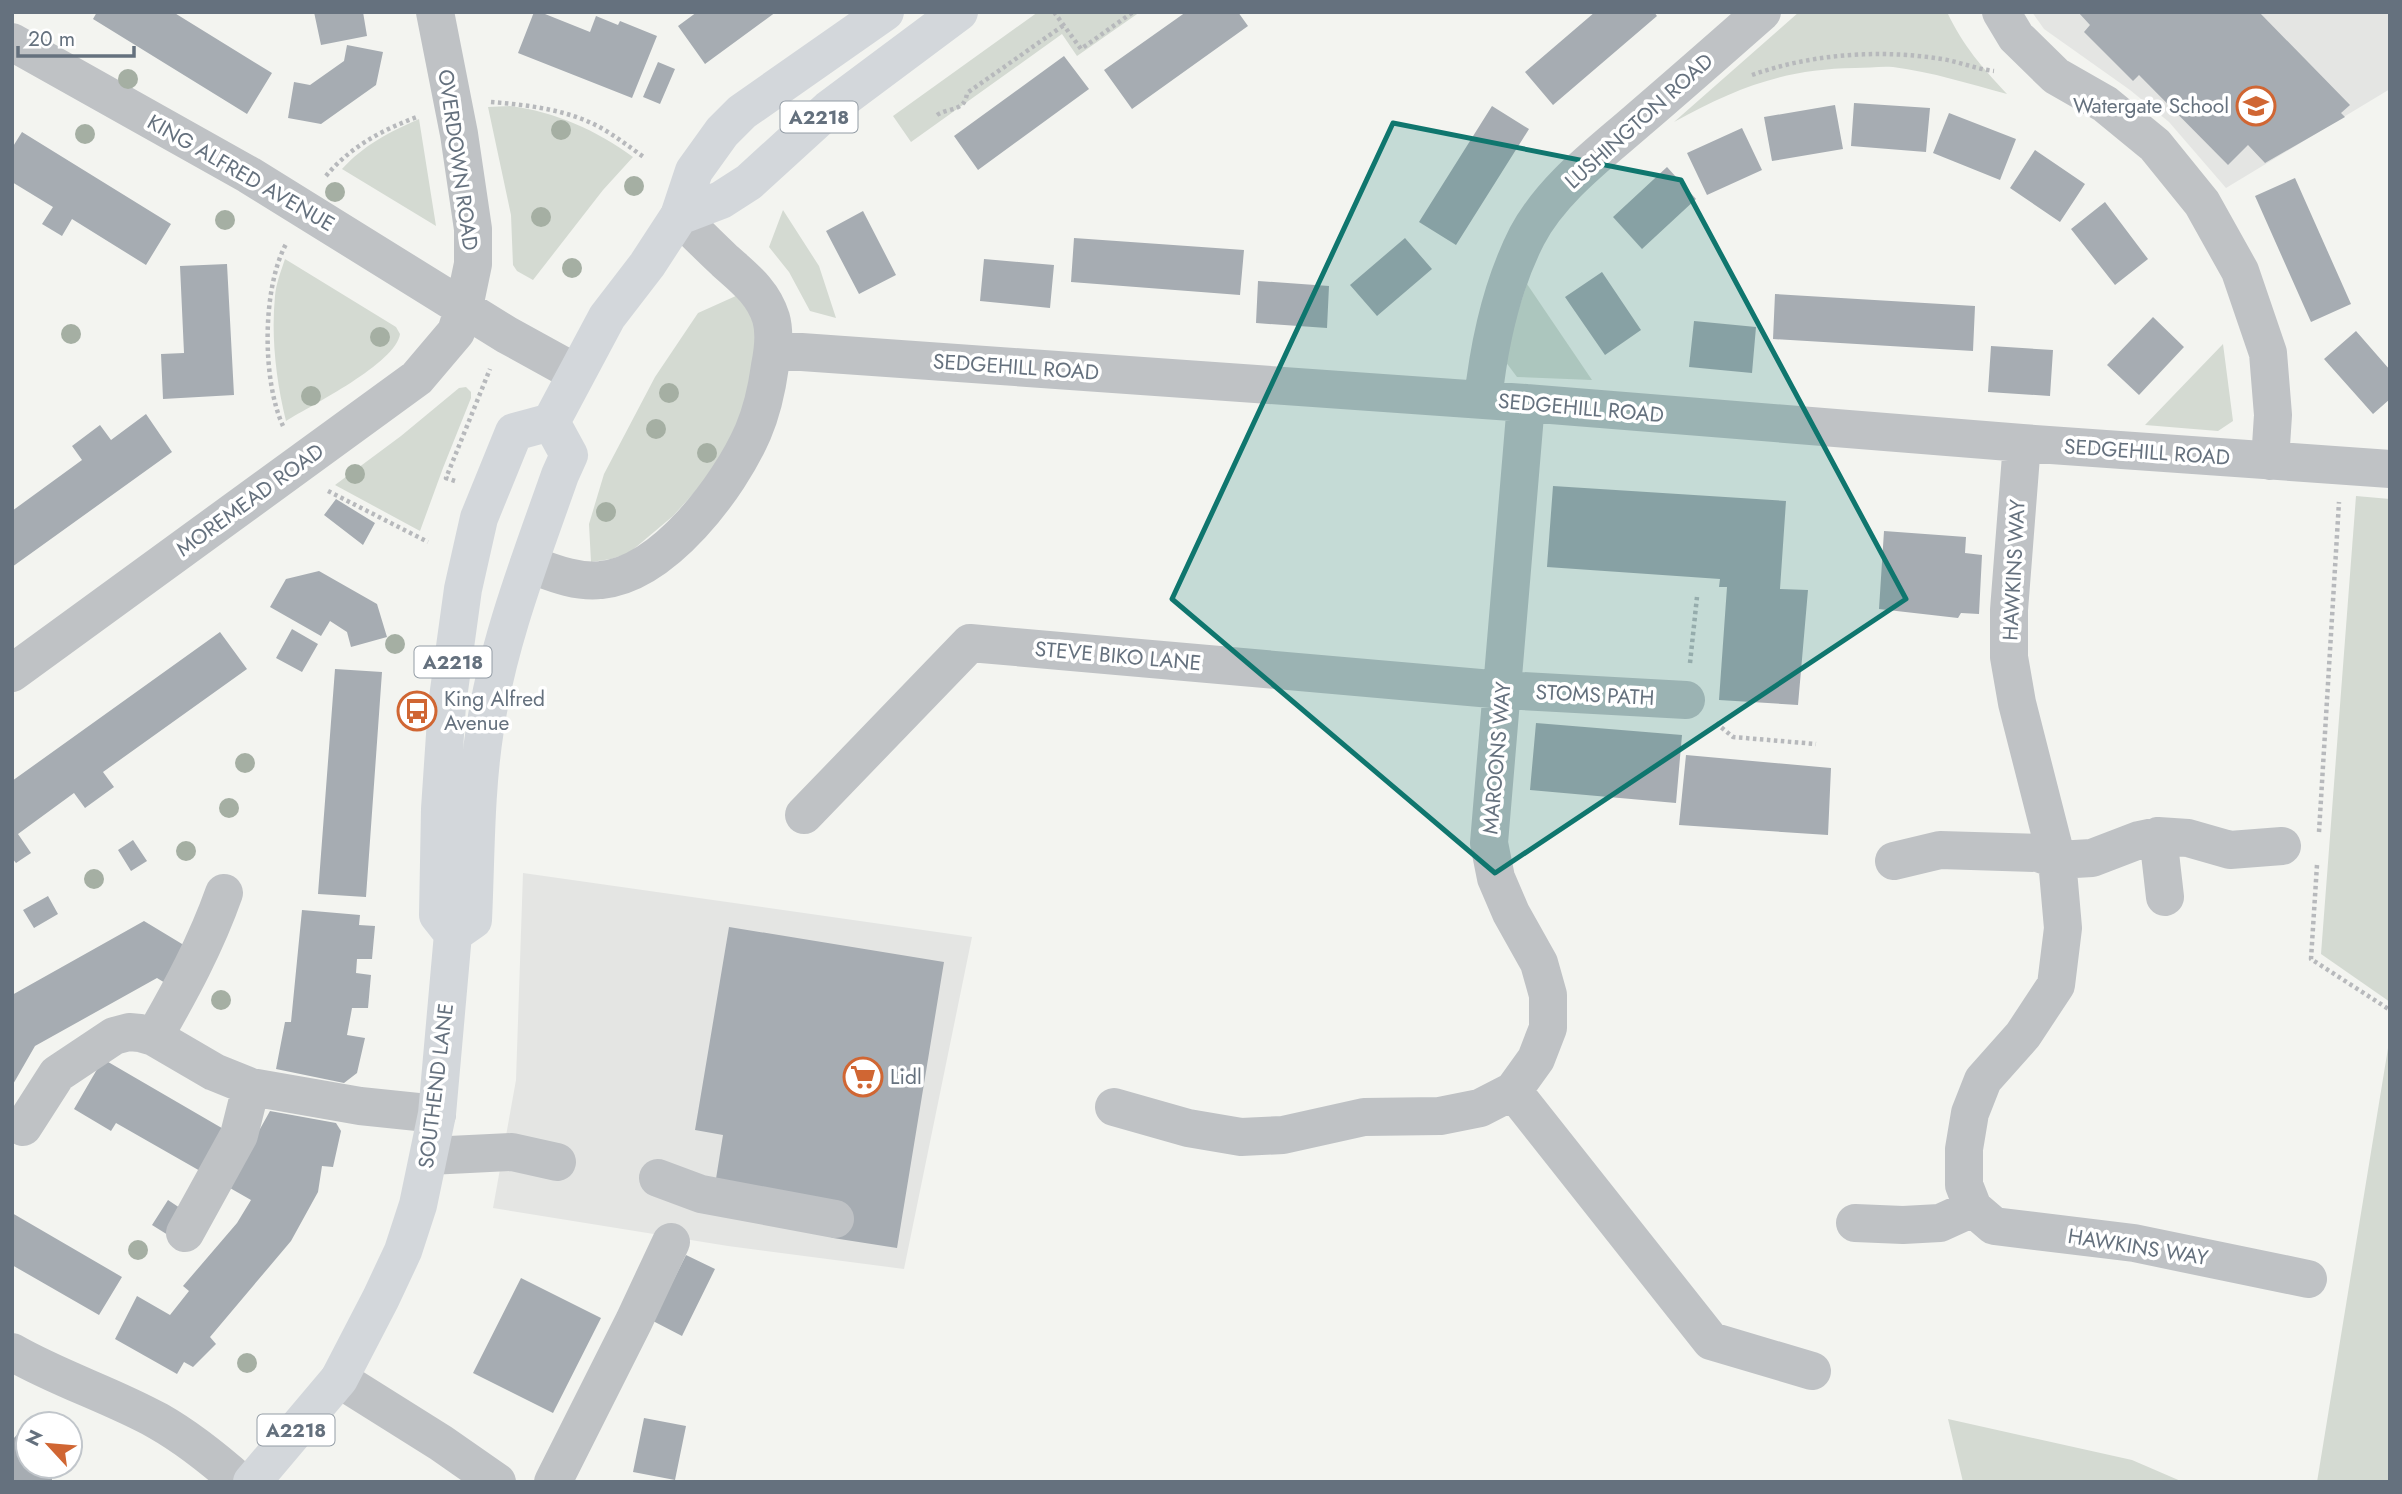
<svg xmlns="http://www.w3.org/2000/svg" width="2402" height="1494" viewBox="0 0 2402 1494" font-family="Jost,sans-serif">
  <rect width="100%" height="100%" fill="#f3f4f0"/>
  <!-- built -->
  <path fill="#e4e5e3" d="M 2032,12 L 2390,12 L 2390,89 L 2226,188 L 2169,122 L 2130,90 L 2044,29 Z
    M 523,873 L 972,937 L 904,1269 L 728,1246 L 493,1208 L 516,1080 Z"/>
  <!-- green -->
  <path fill="#d4dad2" d="M 1038,12 L 1140,12 L 1077,56 L 1062,34 L 911,142 L 893,116 Z
    M 1799,12 L 1947,12 C 1964,47 1981,66 2007,94 C 1970,84 1932,72 1893,67 C 1881,66 1868,68 1855,68 C 1783,69 1736,88 1674,122 Z
    M 510,106 C 556,112 596,130 633,157 L 603,190 L 533,280 L 517,271 L 513,265 L 511,215 L 488,107 Z
    M 419,119 L 436,226 L 342,169 C 364,145 389,132 419,119 Z
    M 783,210 L 819,266 L 836,318 L 810,311 L 789,272 L 769,247 Z
    M 285,259 L 396,327 L 400,334 C 396,363 312,405 286,421 C 276,380 271,337 275,296 C 276,284 281,271 285,259 Z
    M 1527,284 L 1592,380 L 1517,377 L 1505,361 L 1512,329 Z
    M 738,295 L 753,318 L 756,342 L 754,373 L 739,422 L 711,474 L 673,516 L 629,553 L 611,559 L 591,562 L 589,524 L 604,474 L 655,377 L 698,313 Z
    M 2223,344 L 2233,421 L 2218,431 L 2145,425 Z
    M 466,387 L 471,392 L 471,398 L 443,468 L 420,531 L 335,485 L 401,436 L 459,388 Z
    M 2356,496 L 2390,499 L 2390,1002 L 2321,954 Z
    M 2390,1036 L 2390,1482 L 2317,1482 Z
    M 1948,1419 L 2132,1460 L 2183,1482 L 1963,1482 Z"/>
  <!-- building -->
  <path fill="#a6acb2" d="M 97,12 L 173,12 L 272,73 L 247,114 L 93,19 Z
    M 314,12 L 363,12 L 367,36 L 321,45 Z
    M 534,12 L 540,12 L 590,32 L 596,16 L 618,25 L 620,21 L 657,36 L 632,98 L 518,53 Z
    M 697,12 L 776,12 L 705,64 L 678,26 Z
    M 1186,12 L 1238,12 L 1248,26 L 1132,109 L 1104,70 Z
    M 1595,12 L 1654,12 L 1657,16 L 1553,105 L 1525,72 Z
    M 2078,12 L 2259,12 L 2350,105 L 2341,113 L 2345,117 L 2265,163 L 2248,145 L 2228,165 L 2139,75 L 2133,81 L 2084,32 L 2090,25 Z
    M 347,45 L 383,52 L 376,85 L 321,124 L 288,118 L 294,82 L 310,85 L 344,61 Z
    M 1064,56 L 1089,89 L 978,170 L 954,136 Z
    M 658,62 L 675,69 L 660,104 L 643,97 Z
    M 1854,103 L 1930,108 L 1926,152 L 1851,146 Z
    M 1835,105 L 1843,149 L 1772,161 L 1764,117 Z
    M 1492,106 L 1529,129 L 1456,245 L 1419,222 Z
    M 1949,113 L 2016,139 L 2000,180 L 1933,153 Z
    M 1742,128 L 1762,170 L 1707,195 L 1687,153 Z
    M 22,132 L 171,224 L 146,265 L 72,219 L 62,236 L 42,224 L 53,207 L 12,182 L 12,148 Z
    M 2035,150 L 2085,184 L 2060,222 L 2010,188 Z
    M 1667,167 L 1696,199 L 1642,249 L 1613,217 Z
    M 2295,178 L 2351,304 L 2311,322 L 2255,196 Z
    M 2105,202 L 2148,259 L 2115,285 L 2071,229 Z
    M 863,211 L 896,275 L 859,294 L 826,231 Z
    M 1074,238 L 1244,250 L 1240,295 L 1071,282 Z
    M 1405,238 L 1432,269 L 1377,316 L 1350,285 Z
    M 984,259 L 1054,265 L 1050,308 L 980,301 Z
    M 227,264 L 234,395 L 163,399 L 161,354 L 184,353 L 180,266 Z
    M 1602,272 L 1641,330 L 1605,355 L 1565,297 Z
    M 1258,281 L 1329,286 L 1327,328 L 1256,323 Z
    M 1775,294 L 1975,306 L 1973,351 L 1773,339 Z
    M 2153,317 L 2184,347 L 2139,395 L 2107,365 Z
    M 1694,321 L 1756,327 L 1752,373 L 1689,367 Z
    M 2356,331 L 2390,370 L 2390,399 L 2373,414 L 2324,359 Z
    M 1991,346 L 2053,350 L 2050,396 L 1988,392 Z
    M 146,414 L 172,452 L 12,567 L 12,511 L 82,460 L 72,446 L 100,425 L 111,440 Z
    M 1553,486 L 1786,501 L 1780,589 L 1808,590 L 1798,705 L 1719,700 L 1727,587 L 1719,587 L 1720,579 L 1547,567 Z
    M 336,499 L 375,523 L 363,545 L 324,515 Z
    M 1884,531 L 1966,537 L 1965,553 L 1982,555 L 1979,614 L 1961,613 L 1958,618 L 1879,609 Z
    M 319,571 L 377,604 L 387,637 L 351,647 L 347,632 L 330,621 L 321,636 L 270,607 L 286,579 Z
    M 292,629 L 318,644 L 302,672 L 276,658 Z
    M 220,632 L 247,669 L 103,772 L 114,787 L 85,808 L 74,793 L 18,834 L 31,853 L 16,863 L 12,858 L 12,781 Z
    M 335,669 L 382,672 L 366,897 L 318,894 Z
    M 1536,723 L 1682,735 L 1676,803 L 1530,790 Z
    M 1686,755 L 1831,768 L 1828,835 L 1679,825 Z
    M 133,840 L 147,861 L 131,871 L 118,850 Z
    M 48,896 L 58,914 L 34,928 L 23,910 Z
    M 302,910 L 360,915 L 359,925 L 375,926 L 372,959 L 357,959 L 356,973 L 371,975 L 368,1008 L 352,1008 L 347,1035 L 365,1038 L 357,1073 L 344,1083 L 276,1069 L 285,1022 L 291,1022 Z
    M 144,921 L 192,950 L 170,986 L 157,978 L 35,1046 L 12,1086 L 12,995 Z
    M 729,927 L 944,962 L 897,1248 L 833,1238 L 715,1185 L 723,1135 L 695,1130 Z
    M 103,1059 L 251,1145 L 270,1111 L 336,1123 L 341,1131 L 333,1167 L 322,1166 L 318,1192 L 291,1241 L 210,1337 L 216,1344 L 193,1367 L 184,1362 L 177,1374 L 115,1339 L 137,1296 L 170,1315 L 189,1291 L 183,1286 L 237,1223 L 251,1200 L 116,1123 L 111,1131 L 74,1109 Z
    M 168,1200 L 183,1210 L 168,1235 L 152,1225 Z
    M 12,1213 L 122,1277 L 99,1315 L 12,1265 Z
    M 686,1255 L 715,1269 L 682,1336 L 653,1321 Z
    M 521,1278 L 601,1318 L 553,1413 L 473,1373 Z
    M 36,1415 L 45,1424 L 28,1424 L 28,1466 L 52,1466 L 52,1482 L 14,1482 L 12,1440 Z
    M 644,1418 L 686,1426 L 675,1480 L 633,1472 Z"/>
  <g fill="none" stroke-linecap="round" stroke-linejoin="round">
    <!-- path -->
    <path stroke="#b7b9bc" stroke-width="4.5" stroke-dasharray="3.5 3.5" stroke-linecap="butt" d="M 1054,12 L 1081,49 L 1133,12
      M 1752,75 C 1811,54 1879,49 1942,59 C 1960,62 1976,69 1994,71
      M 491,102 C 529,105 570,110 603,129 C 618,138 631,148 645,158
      M 937,115 C 949,107 965,112 967,93 L 1064,25
      M 326,176 C 350,147 382,130 417,117
      M 283,426 C 262,380 262,289 286,244
      M 455,481 L 446,478 L 490,369
      M 328,491 L 428,542
      M 1690,663 L 1697,597
      M 1716,723 L 1733,737 L 1816,744
      M 2319,832 L 2339,502
      M 2317,865 L 2311,959 L 2390,1010"/>
    <!-- minor -->
    <path stroke="#bfc2c5" stroke-width="38" d="M 2001,12 L 2016,37 L 2056,76 L 2105,104 L 2155,145 L 2202,203 L 2240,271 L 2268,353 L 2273,415 L 2270,461
      M 12,42 L 249,175 L 507,335 L 576,373
      M 773,350 L 1526,403 L 2022,443 L 2390,469
      M 1483,400 C 1489,344 1501,287 1527,236 C 1552,189 1598,155 1637,121 C 1679,85 1720,49 1762,12
      M 529,564 C 551,572 576,583 601,580 C 664,574 729,487 753,432 C 762,411 767,388 770,366 C 773,351 775,332 771,318 C 763,292 744,278 725,261 C 709,246 694,231 679,216
      M 12,673 L 417,378 L 456,332 L 464,307 L 473,264 L 473,229 L 459,134 L 435,12
      M 804,815 L 970,643 L 1503,690 L 1686,700
      M 2158,836 L 2165,897
      M 1894,861 L 1940,850 L 2038,853 L 2057,860 L 2092,858 L 2139,840 L 2158,836 L 2188,838 L 2230,850 L 2282,846
      M 154,1037 L 214,1072 L 251,1087 L 360,1106 L 437,1114
      M 1513,1091 L 1711,1341 L 1812,1371
      M 1114,1107 L 1188,1128 L 1241,1137 L 1283,1135 L 1364,1117 L 1440,1116 L 1480,1108 L 1513,1091 L 1536,1059 L 1548,1028 L 1548,995 L 1539,963 L 1511,913 L 1496,878 L 1489,843 L 1526,403
      M 23,1127 L 57,1074 L 114,1036 L 129,1032 L 140,1033 L 154,1037 C 181,990 206,944 224,893
      M 429,1156 L 512,1152 L 557,1162
      M 658,1178 L 701,1194 L 835,1219
      M 1973,1208 L 1964,1185 L 1964,1149 L 1970,1113 L 1983,1080 L 2023,1035 L 2056,985 L 2063,928 L 2057,860 L 2017,703 L 2009,657 L 2009,610 L 2022,443
      M 1855,1223 L 1903,1225 L 1940,1223 L 1973,1208 L 1994,1226 L 2134,1243 L 2308,1279
      M 185,1233 L 239,1135 L 251,1087
      M 12,1352 C 59,1379 111,1395 158,1421 C 188,1438 214,1459 240,1482
      M 339,1379 L 441,1443 L 497,1482
      M 553,1482 L 634,1321 L 671,1242"/>
    <!-- major -->
    <path stroke="#d3d7db" stroke-width="38" d="M 679,216 L 721,200 L 749,182 L 829,109 L 959,12
      M 453,934 L 473,920 C 476,857 475,792 485,729 C 498,641 531,558 560,475 L 569,455 L 551,422
      M 252,1482 L 339,1379 L 381,1298 L 403,1251 L 418,1205 L 437,1114 L 453,934 L 438,915 L 440,809 L 447,705 L 463,589 L 479,518 L 514,432 L 551,422 L 607,317 L 647,265 L 679,216 L 694,171 L 722,132 L 742,112 L 885,12"/>
  </g>
  <!-- trees -->
  <g fill="#a5afa3">
    <circle cx="128" cy="79" r="10"/>
    <circle cx="561" cy="130" r="10"/>
    <circle cx="85" cy="134" r="10"/>
    <circle cx="634" cy="186" r="10"/>
    <circle cx="335" cy="192" r="10"/>
    <circle cx="541" cy="217" r="10"/>
    <circle cx="225" cy="220" r="10"/>
    <circle cx="572" cy="268" r="10"/>
    <circle cx="71" cy="334" r="10"/>
    <circle cx="380" cy="337" r="10"/>
    <circle cx="669" cy="393" r="10"/>
    <circle cx="311" cy="396" r="10"/>
    <circle cx="656" cy="429" r="10"/>
    <circle cx="707" cy="453" r="10"/>
    <circle cx="355" cy="474" r="10"/>
    <circle cx="606" cy="512" r="10"/>
    <circle cx="395" cy="644" r="10"/>
    <circle cx="245" cy="763" r="10"/>
    <circle cx="229" cy="808" r="10"/>
    <circle cx="186" cy="851" r="10"/>
    <circle cx="94" cy="879" r="10"/>
    <circle cx="221" cy="1000" r="10"/>
    <circle cx="138" cy="1250" r="10"/>
    <circle cx="247" cy="1363" r="10"/>
  </g>
  <!-- marked area -->
  <path fill="#0f766e" fill-opacity="0.2" stroke="#0f766e" stroke-width="5" stroke-linejoin="round" d="M 1393,123 L 1681,180 L 1906,599 L 1495,873 L 1172,599 Z"/>
  <!-- icons -->
  <defs>
    <symbol id="school-ring" viewBox="-11 -11 22 22"><circle r="9.5" fill="#fff" stroke="#d06633" stroke-width="1.5"/><path d="M0-5L7-2L0 1L-7-2ZM-4 1L0 2.5L4 1V4Q0 6-4 4Z" fill="#d06633"/></symbol>
    <symbol id="bus-ring" viewBox="-11 -11 22 22"><circle r="9.5" fill="#fff" stroke="#d06633" stroke-width="1.5"/><path d="M-5-6H5V4H4V6H2V4H-2V6H-4V4H-5ZM-3.5-4V0h7V-4ZM-3.5 1.2v1.5H-2V1.2ZM2 1.2v1.5H3.5V1.2Z" fill="#d06633"/></symbol>
    <symbol id="supermarket-ring" viewBox="-11 -11 22 22"><circle r="9.5" fill="#fff" stroke="#d06633" stroke-width="1.5"/><path d="M-6-5.5h2.5l.6 2H6L4.5 2H-2.5L-4.4-4H-6ZM-1.5 3.2a1.3 1.3 0 1 0 .1 0ZM3 3.2a1.3 1.3 0 1 0 .1 0Z" fill="#d06633"/></symbol>
  </defs>
  <g fill-rule="evenodd">
    <use href="#school-ring" x="2234" y="84" width="44" height="44"/>
    <use href="#bus-ring" x="395" y="689" width="44" height="44"/>
    <use href="#supermarket-ring" x="841" y="1055" width="44" height="44"/>
  </g>
  <g text-anchor="middle" stroke-width="7" stroke-linejoin="round" paint-order="stroke">
    <!-- shield labels -->
    <g fill="#fff" stroke="#939ca5" stroke-width="2">
      <rect x="780.5" y="101.5" width="77" height="31" rx="5"/>
      <rect x="414.5" y="646.5" width="77" height="31" rx="5"/>
      <rect x="257.5" y="1414.5" width="77" height="31" rx="5"/>
    </g>
    <g font-size="19" font-weight="bold" fill="#65717e">
      <text x="819" y="124">A2218</text>
      <text x="453" y="669">A2218</text>
      <text x="296" y="1437">A2218</text>
    </g>
    <!-- poi labels -->
    <g font-size="21" fill="#65717e" stroke="#fff" text-anchor="start">
      <text x="2229" y="113" text-anchor="end">Watergate School</text>
      <text x="444" y="706">King Alfred<tspan x="444" dy="24">Avenue</tspan></text>
      <text x="890" y="1084">Lidl</text>
    </g>
    <!-- street labels -->
    <g font-size="21" fill="#65717e" stroke="#fff">
      <text transform="translate(1639 121) rotate(-42)" y="7">LUSHINGTON ROAD</text>
      <text transform="translate(458 160) rotate(82)" y="7">OVERDOWN ROAD</text>
      <text transform="translate(241 173) rotate(30)" y="7">KING ALFRED AVENUE</text>
      <text transform="translate(1016 367) rotate(4)" y="7">SEDGEHILL ROAD</text>
      <text transform="translate(1581 408) rotate(5)" y="7">SEDGEHILL ROAD</text>
      <text transform="translate(2147 452) rotate(4)" y="7">SEDGEHILL ROAD</text>
      <text transform="translate(250 500) rotate(-36)" y="7">MOREMEAD ROAD</text>
      <text transform="translate(2014 570) rotate(-87)" y="7">HAWKINS WAY</text>
      <text transform="translate(1118 656) rotate(5)" y="7">STEVE BIKO LANE</text>
      <text transform="translate(1595 695) rotate(3)" y="7">STOMS PATH</text>
      <text transform="translate(1497 758) rotate(-85)" y="7">MAROONS WAY</text>
      <text transform="translate(436 1086) rotate(-83)" y="7">SOUTHEND LANE</text>
      <text transform="translate(2138 1247) rotate(9)" y="7">HAWKINS WAY</text>
    </g>
  </g>
  <!-- border -->
  <rect width="2402" height="1494" fill="none" stroke="#65717e" stroke-width="28"/>
  <!-- north arrow -->
  <g transform="translate(49 1445) rotate(296)"><circle r="33" fill="#ffffff" stroke="#c1c6cb" stroke-width="2"/>
  <path d="M0-5L12 26L0 18L-12 26Z" fill="#d06633"/>
  <text y="-10" font-size="19" font-weight="bold" text-anchor="middle" fill="#65717e">N</text>
  </g>
  <!-- scale -->
  <path d="M18 46v10h116v-10" fill="none" stroke="#65717e" stroke-width="3.5"/>
  <text x="28" y="46" font-size="21" fill="#65717e" stroke="#ffffff" stroke-width="5" paint-order="stroke">20 m</text>
</svg>
